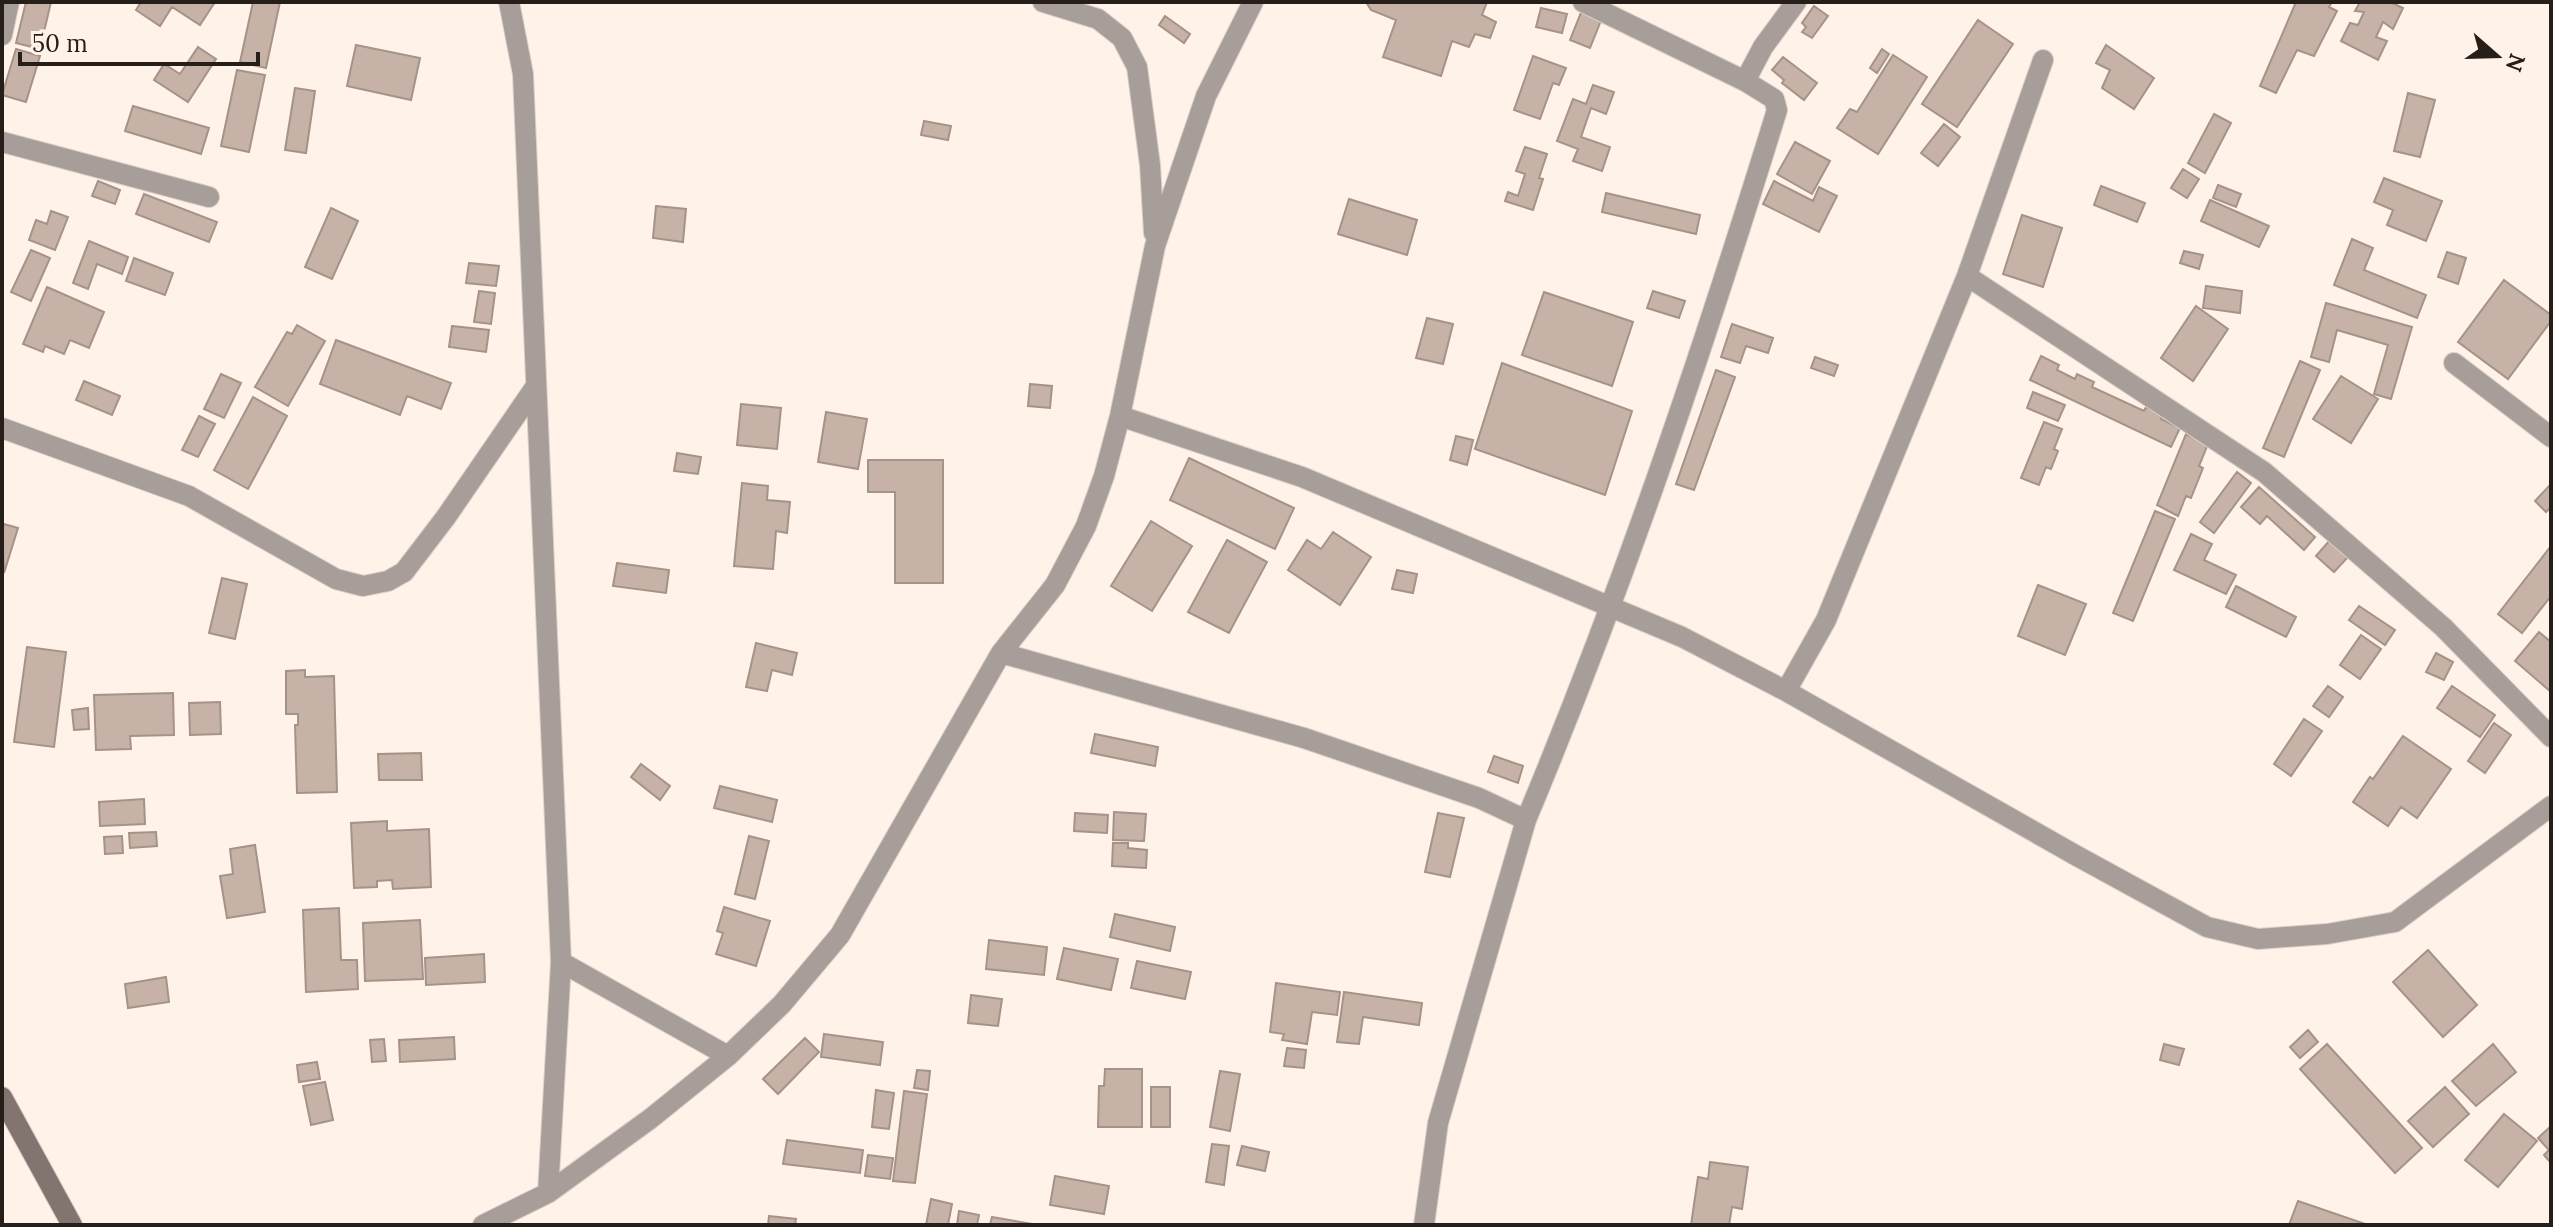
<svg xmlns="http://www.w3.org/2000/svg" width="2553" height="1227" viewBox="0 0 2553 1227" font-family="Lora,serif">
  <rect width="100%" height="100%" fill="#fef2e9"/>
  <!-- building -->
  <path fill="#c7b2a7" stroke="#a79287" stroke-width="2" d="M 26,2 L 51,2 L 40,49 L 16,43 Z
    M 141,2 L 215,2 L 200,25 L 172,7 L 160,26 L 136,10 Z
    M 253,2 L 280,2 L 266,68 L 240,62 Z
    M 1366,2 L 1487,2 L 1482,15 L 1496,22 L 1490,38 L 1475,34 L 1469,47 L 1452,41 L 1441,76 L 1383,57 L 1396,20 L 1371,10 Z
    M 2296,2 L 2332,2 L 2329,7 L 2337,11 L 2314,56 L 2297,50 L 2276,93 L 2260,86 Z
    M 2360,2 L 2390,2 L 2403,8 L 2393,29 L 2383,22 L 2376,37 L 2387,41 L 2378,60 L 2341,41 L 2350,23 L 2358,25 L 2364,12 L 2355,11 Z
    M 1814,6 L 1828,16 L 1812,38 L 1802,32 L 1806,27 L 1802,23 Z
    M 1541,8 L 1567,14 L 1562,33 L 1536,27 Z
    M 1582,10 L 1602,18 L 1590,48 L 1570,40 Z
    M 1165,16 L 1190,34 L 1184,43 L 1159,25 Z
    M 1978,20 L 2013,44 L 1957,127 L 1922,104 Z
    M 356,45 L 420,58 L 411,100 L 347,86 Z
    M 2106,45 L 2154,78 L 2134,109 L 2102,88 L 2110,70 L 2096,63 Z
    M 198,47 L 216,59 L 188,102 L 154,80 L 164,64 L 180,74 Z
    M 16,49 L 40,56 L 26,102 L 2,95 Z
    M 1882,49 L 1889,54 L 1877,73 L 1870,68 Z
    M 1893,55 L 1927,77 L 1878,154 L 1837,128 L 1850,109 L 1857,112 Z
    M 1533,56 L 1566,68 L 1559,85 L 1553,83 L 1540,119 L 1514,110 Z
    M 1783,57 L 1817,83 L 1804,100 L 1782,83 L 1784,80 L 1772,70 Z
    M 237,70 L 265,75 L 249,152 L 221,146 Z
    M 1593,85 L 1614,92 L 1606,114 L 1591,108 L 1581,137 L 1610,147 L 1602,171 L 1573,161 L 1578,149 L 1557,141 L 1573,99 L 1586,104 Z
    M 295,88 L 315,91 L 306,153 L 285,150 Z
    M 2408,93 L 2435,100 L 2420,157 L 2394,151 Z
    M 133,106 L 209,128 L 201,154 L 125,131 Z
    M 2214,114 L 2231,123 L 2205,173 L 2188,163 Z
    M 924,121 L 951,126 L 948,140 L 921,135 Z
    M 1944,124 L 1960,137 L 1938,166 L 1921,153 Z
    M 1795,142 L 1830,161 L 1812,194 L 1777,174 Z
    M 1525,147 L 1547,154 L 1539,178 L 1543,179 L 1533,210 L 1505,201 L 1508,192 L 1518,196 L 1525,174 L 1516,171 Z
    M 2183,169 L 2199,179 L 2187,198 L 2171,188 Z
    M 2384,178 L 2442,201 L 2426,241 L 2387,225 L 2393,210 L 2374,202 Z
    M 98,181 L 120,190 L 115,204 L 92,196 Z
    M 1774,181 L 1813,201 L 1819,187 L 1837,196 L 1819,232 L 1763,204 Z
    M 2218,185 L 2241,194 L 2236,207 L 2213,198 Z
    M 2101,186 L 2145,203 L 2137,222 L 2094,205 Z
    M 1606,193 L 1700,215 L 1696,234 L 1602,212 Z
    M 144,194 L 217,222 L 209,242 L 136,214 Z
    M 1349,199 L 1417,220 L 1407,255 L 1338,234 Z
    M 2210,200 L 2269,226 L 2259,247 L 2201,221 Z
    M 656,206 L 686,209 L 683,242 L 653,238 Z
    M 331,208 L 358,221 L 332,279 L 305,267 Z
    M 51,211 L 68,217 L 55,250 L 29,240 L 36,220 L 47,224 Z
    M 2022,215 L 2062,228 L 2043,287 L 2003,274 Z
    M 2352,239 L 2373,248 L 2364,270 L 2426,295 L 2417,318 L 2334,285 Z
    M 89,241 L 128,257 L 122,274 L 97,264 L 88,289 L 73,283 Z
    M 31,250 L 50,258 L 31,301 L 11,292 Z
    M 2184,251 L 2203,255 L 2199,269 L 2180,263 Z
    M 2447,252 L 2466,258 L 2458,284 L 2438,277 Z
    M 134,258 L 173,273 L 165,295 L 126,281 Z
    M 469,263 L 499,266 L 496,286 L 466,283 Z
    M 2504,280 L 2551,315 L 2551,321 L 2508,379 L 2458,342 Z
    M 2206,286 L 2242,291 L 2240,313 L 2203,308 Z
    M 47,287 L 104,312 L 89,348 L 70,340 L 64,354 L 45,346 L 43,352 L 23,344 Z
    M 479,291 L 495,293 L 491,324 L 474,322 Z
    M 1653,291 L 1685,301 L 1679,318 L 1647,308 Z
    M 1544,292 L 1633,322 L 1612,386 L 1522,355 Z
    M 2326,303 L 2412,327 L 2391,399 L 2374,394 L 2388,345 L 2337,330 L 2329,362 L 2311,357 Z
    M 2196,306 L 2228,329 L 2193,381 L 2161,358 Z
    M 1427,318 L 1453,324 L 1443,364 L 1416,358 Z
    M 1732,324 L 1773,338 L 1768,353 L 1746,346 L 1740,363 L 1721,357 Z
    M 297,325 L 325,341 L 288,406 L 255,387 L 287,332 L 292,334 Z
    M 452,326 L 489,330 L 486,352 L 449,347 Z
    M 336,340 L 451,383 L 441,409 L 407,396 L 400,415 L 320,384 Z
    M 2041,356 L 2059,365 L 2057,370 L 2075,379 L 2077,374 L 2094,382 L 2092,387 L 2144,411 L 2146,407 L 2163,415 L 2161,419 L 2180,428 L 2171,447 L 2030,380 Z
    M 1815,357 L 1838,365 L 1834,376 L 1811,368 Z
    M 2300,361 L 2320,370 L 2284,457 L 2263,448 Z
    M 1502,363 L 1632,411 L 1605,495 L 1475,449 Z
    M 1716,370 L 1735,377 L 1694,490 L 1676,484 Z
    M 221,374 L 241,383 L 224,418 L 204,409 Z
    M 2341,376 L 2378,399 L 2351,443 L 2313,419 Z
    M 84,381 L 120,396 L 112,415 L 76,400 Z
    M 1030,384 L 1052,386 L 1050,408 L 1028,406 Z
    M 2033,392 L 2065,405 L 2058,421 L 2027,408 Z
    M 253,397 L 287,416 L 248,489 L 214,470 Z
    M 741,404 L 781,408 L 777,449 L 737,445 Z
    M 826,412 L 867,419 L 858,469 L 818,462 Z
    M 199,416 L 215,424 L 198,457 L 182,450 Z
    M 2044,422 L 2062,429 L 2054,449 L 2058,451 L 2051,469 L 2046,467 L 2039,485 L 2021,478 Z
    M 2186,434 L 2208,444 L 2199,466 L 2203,468 L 2191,498 L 2186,496 L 2178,516 L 2157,505 Z
    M 1456,436 L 1473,440 L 1467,465 L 1450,460 Z
    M 677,453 L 701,457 L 698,474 L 674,471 Z
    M 1189,458 L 1294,508 L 1275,549 L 1170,500 Z
    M 868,460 L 943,460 L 943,583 L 895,583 L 895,492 L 868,492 Z
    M 2237,472 L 2251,483 L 2214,533 L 2200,522 Z
    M 742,483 L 768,486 L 767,500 L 790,502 L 787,533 L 776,531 L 773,569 L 734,566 Z
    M 2549,486 L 2551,489 L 2551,507 L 2546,512 L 2535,501 Z
    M 2259,487 L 2315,537 L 2304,550 L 2267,516 L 2260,524 L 2241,507 Z
    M 2155,511 L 2175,519 L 2133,621 L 2113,613 Z
    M 1151,521 L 1192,546 L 1152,611 L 1111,586 Z
    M 4,524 L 18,528 L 4,573 L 2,531 Z
    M 1333,532 L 1371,557 L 1340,605 L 1288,570 L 1307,540 L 1321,549 Z
    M 2191,534 L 2212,544 L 2204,560 L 2236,575 L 2226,594 L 2174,570 Z
    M 1227,540 L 1267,562 L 1229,633 L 1188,612 Z
    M 2330,540 L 2348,557 L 2334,572 L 2316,556 Z
    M 2551,546 L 2551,596 L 2522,633 L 2498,614 Z
    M 617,563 L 669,570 L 666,593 L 613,586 Z
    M 1397,570 L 1417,574 L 1413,593 L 1392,589 Z
    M 222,578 L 247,584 L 235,639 L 209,633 Z
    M 2038,585 L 2086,604 L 2065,655 L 2018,636 Z
    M 2236,586 L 2296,617 L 2286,637 L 2226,607 Z
    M 2359,606 L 2395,630 L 2385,645 L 2349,620 Z
    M 2539,632 L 2551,642 L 2551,692 L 2515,661 Z
    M 2361,635 L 2381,649 L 2360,679 L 2340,665 Z
    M 756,643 L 797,653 L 792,675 L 772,670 L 767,691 L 746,687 Z
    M 27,647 L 66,652 L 54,747 L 14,742 Z
    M 2436,653 L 2453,662 L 2444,680 L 2426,672 Z
    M 305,670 L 305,677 L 334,676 L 337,792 L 297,793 L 295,725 L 298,725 L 298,714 L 286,714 L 286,671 Z
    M 2328,686 L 2343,697 L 2329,717 L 2313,706 Z
    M 2452,686 L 2495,715 L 2480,737 L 2437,708 Z
    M 173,693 L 174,735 L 130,736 L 131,749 L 96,750 L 94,695 Z
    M 220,702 L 221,734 L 190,735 L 189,703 Z
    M 88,708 L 89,729 L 74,730 L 72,710 Z
    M 2304,719 L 2322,731 L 2291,776 L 2274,764 Z
    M 2494,723 L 2511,735 L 2485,773 L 2468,761 Z
    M 1095,734 L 1158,747 L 1155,766 L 1091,753 Z
    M 2403,736 L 2451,769 L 2417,818 L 2401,807 L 2388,826 L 2353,802 L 2370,777 L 2373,779 Z
    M 421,753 L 422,780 L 379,780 L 378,754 Z
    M 1494,756 L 1523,766 L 1518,783 L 1488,772 Z
    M 641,764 L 670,786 L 660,800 L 631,777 Z
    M 720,786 L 777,800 L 772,822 L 714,808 Z
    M 144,799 L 145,824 L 100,826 L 99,802 Z
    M 1114,812 L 1146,814 L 1144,841 L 1113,840 Z
    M 1075,813 L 1108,815 L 1107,833 L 1074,831 Z
    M 1438,813 L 1464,818 L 1450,877 L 1425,872 Z
    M 387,821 L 387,831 L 429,829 L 431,887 L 393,889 L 392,880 L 377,881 L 377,887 L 354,888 L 351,823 Z
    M 156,832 L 157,846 L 130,848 L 129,833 Z
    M 122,836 L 123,853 L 105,854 L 104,837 Z
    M 749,836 L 769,841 L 755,899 L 735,894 Z
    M 1113,843 L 1128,843 L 1128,848 L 1147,850 L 1146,868 L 1112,866 Z
    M 255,845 L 265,912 L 227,918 L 220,876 L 233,874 L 230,849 Z
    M 724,907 L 770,921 L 756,966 L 716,954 L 723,933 L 717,931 Z
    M 339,908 L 341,960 L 357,960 L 358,989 L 306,992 L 303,910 Z
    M 1115,914 L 1175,927 L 1170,951 L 1110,937 Z
    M 420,920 L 423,979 L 365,981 L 363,923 Z
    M 989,940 L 1047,947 L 1044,975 L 986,969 Z
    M 1064,948 L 1118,959 L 1111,990 L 1057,979 Z
    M 2428,950 L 2477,1005 L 2443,1037 L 2393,982 Z
    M 484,954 L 485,982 L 426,985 L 425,958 Z
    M 1137,961 L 1191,972 L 1185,999 L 1131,988 Z
    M 166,977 L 169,1002 L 128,1008 L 125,984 Z
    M 1276,983 L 1340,992 L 1337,1015 L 1312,1012 L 1307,1044 L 1282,1040 L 1284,1034 L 1270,1032 Z
    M 1344,992 L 1422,1003 L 1419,1025 L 1363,1017 L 1359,1044 L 1337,1042 Z
    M 971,995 L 1002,999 L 998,1026 L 968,1023 Z
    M 2308,1030 L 2318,1042 L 2300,1058 L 2290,1047 Z
    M 824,1034 L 883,1042 L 880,1065 L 821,1057 Z
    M 454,1037 L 455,1059 L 400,1062 L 399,1040 Z
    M 805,1038 L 819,1052 L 778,1094 L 763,1079 Z
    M 384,1039 L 386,1061 L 372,1062 L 370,1040 Z
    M 2164,1044 L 2184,1049 L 2179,1065 L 2160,1060 Z
    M 2327,1044 L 2422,1148 L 2395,1173 L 2300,1069 Z
    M 2493,1044 L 2516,1072 L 2476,1106 L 2452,1081 Z
    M 1287,1048 L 1306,1050 L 1304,1068 L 1284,1066 Z
    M 317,1062 L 320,1079 L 299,1082 L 297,1065 Z
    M 1105,1069 L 1142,1069 L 1142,1127 L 1098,1127 L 1099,1086 L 1104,1086 Z
    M 917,1070 L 930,1071 L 928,1090 L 914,1088 Z
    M 1220,1071 L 1240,1074 L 1230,1131 L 1210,1127 Z
    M 325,1082 L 333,1120 L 311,1125 L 303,1086 Z
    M 1151,1087 L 1170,1087 L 1170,1127 L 1151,1127 Z
    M 2445,1087 L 2469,1114 L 2433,1147 L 2408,1121 Z
    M 876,1090 L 894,1093 L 889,1129 L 872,1127 Z
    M 904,1091 L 927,1094 L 915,1183 L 893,1181 Z
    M 2504,1114 L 2537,1141 L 2498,1187 L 2465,1160 Z
    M 2551,1126 L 2551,1163 L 2544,1155 L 2549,1150 L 2538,1138 Z
    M 787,1140 L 863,1150 L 860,1173 L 783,1164 Z
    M 1212,1144 L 1229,1146 L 1224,1185 L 1206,1182 Z
    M 1242,1146 L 1269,1152 L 1265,1171 L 1237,1165 Z
    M 868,1155 L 893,1158 L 890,1179 L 865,1176 Z
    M 1710,1162 L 1748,1167 L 1742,1209 L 1732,1207 L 1729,1225 L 1691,1225 L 1698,1177 L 1708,1179 Z
    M 1055,1176 L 1109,1186 L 1104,1214 L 1050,1205 Z
    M 931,1199 L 952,1204 L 948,1225 L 926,1225 Z
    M 2298,1201 L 2368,1225 L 2289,1225 Z
    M 959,1211 L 979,1215 L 977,1225 L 957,1225 Z
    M 769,1216 L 796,1219 L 795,1225 L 768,1225 Z
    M 992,1217 L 1038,1225 L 990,1225 Z"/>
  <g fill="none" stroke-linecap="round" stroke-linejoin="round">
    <defs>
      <path id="minor" d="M 509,2 L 523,74 L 561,962 L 548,1193
        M 1043,2 L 1098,19 L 1122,38 L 1137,67 L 1150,165 L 1154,233
        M 1583,2 L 1745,81 L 1763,47 L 1796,2
        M 2,35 L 9,2
        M 2,142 L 209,197
        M 1967,276 L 2264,472 L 2443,627 L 2551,737
        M 2454,363 L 2551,437
        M 1120,416 L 1302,477 L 1682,637 L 1786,691 L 2077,856 L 2207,927 L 2258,939 L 2327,934 L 2395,922 L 2551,806
        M 2,428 L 189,496 L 336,579 L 363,586 L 388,581 L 404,572 L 446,517 L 536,386
        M 1001,653 L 1304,738 L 1479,798 L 1526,820 C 1623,588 1703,350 1777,110 L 1774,99 L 1745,81
        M 1786,691 L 1826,620 L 1967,276 L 2043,60
        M 561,962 L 728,1056
        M 483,1225 L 548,1193 L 650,1119 L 728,1056 L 782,1004 L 840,935 L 1001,653 L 1055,585 L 1086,526 L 1104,476 L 1120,416 L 1155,246 L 1206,96 L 1253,2
        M 1424,1225 L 1438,1123 L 1526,820"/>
      <path id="secondary" d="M 2,1097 L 72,1225"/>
    </defs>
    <!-- minor casing -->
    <use href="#minor" stroke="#dbd0c8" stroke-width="22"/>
    <!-- secondary casing -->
    <use href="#secondary" stroke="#dbd0c8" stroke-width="22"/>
    <!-- minor -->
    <use href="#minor" stroke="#a79d99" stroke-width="20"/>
    <!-- secondary -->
    <use href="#secondary" stroke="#82746e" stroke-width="20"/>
  </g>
  <!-- border -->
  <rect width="2553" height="1227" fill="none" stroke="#251e19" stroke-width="8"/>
  <!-- north arrow -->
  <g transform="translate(2497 56) rotate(110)" stroke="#fef2e9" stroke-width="6" paint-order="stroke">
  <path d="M0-6L14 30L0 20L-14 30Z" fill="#251e19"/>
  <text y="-12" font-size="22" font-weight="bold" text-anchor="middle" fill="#251e19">N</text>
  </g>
  <!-- scale -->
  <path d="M20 52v12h238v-12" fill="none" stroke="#251e19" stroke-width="4"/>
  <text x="32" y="52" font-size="24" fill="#251e19" stroke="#fef2e9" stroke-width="6" paint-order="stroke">50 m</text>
</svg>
